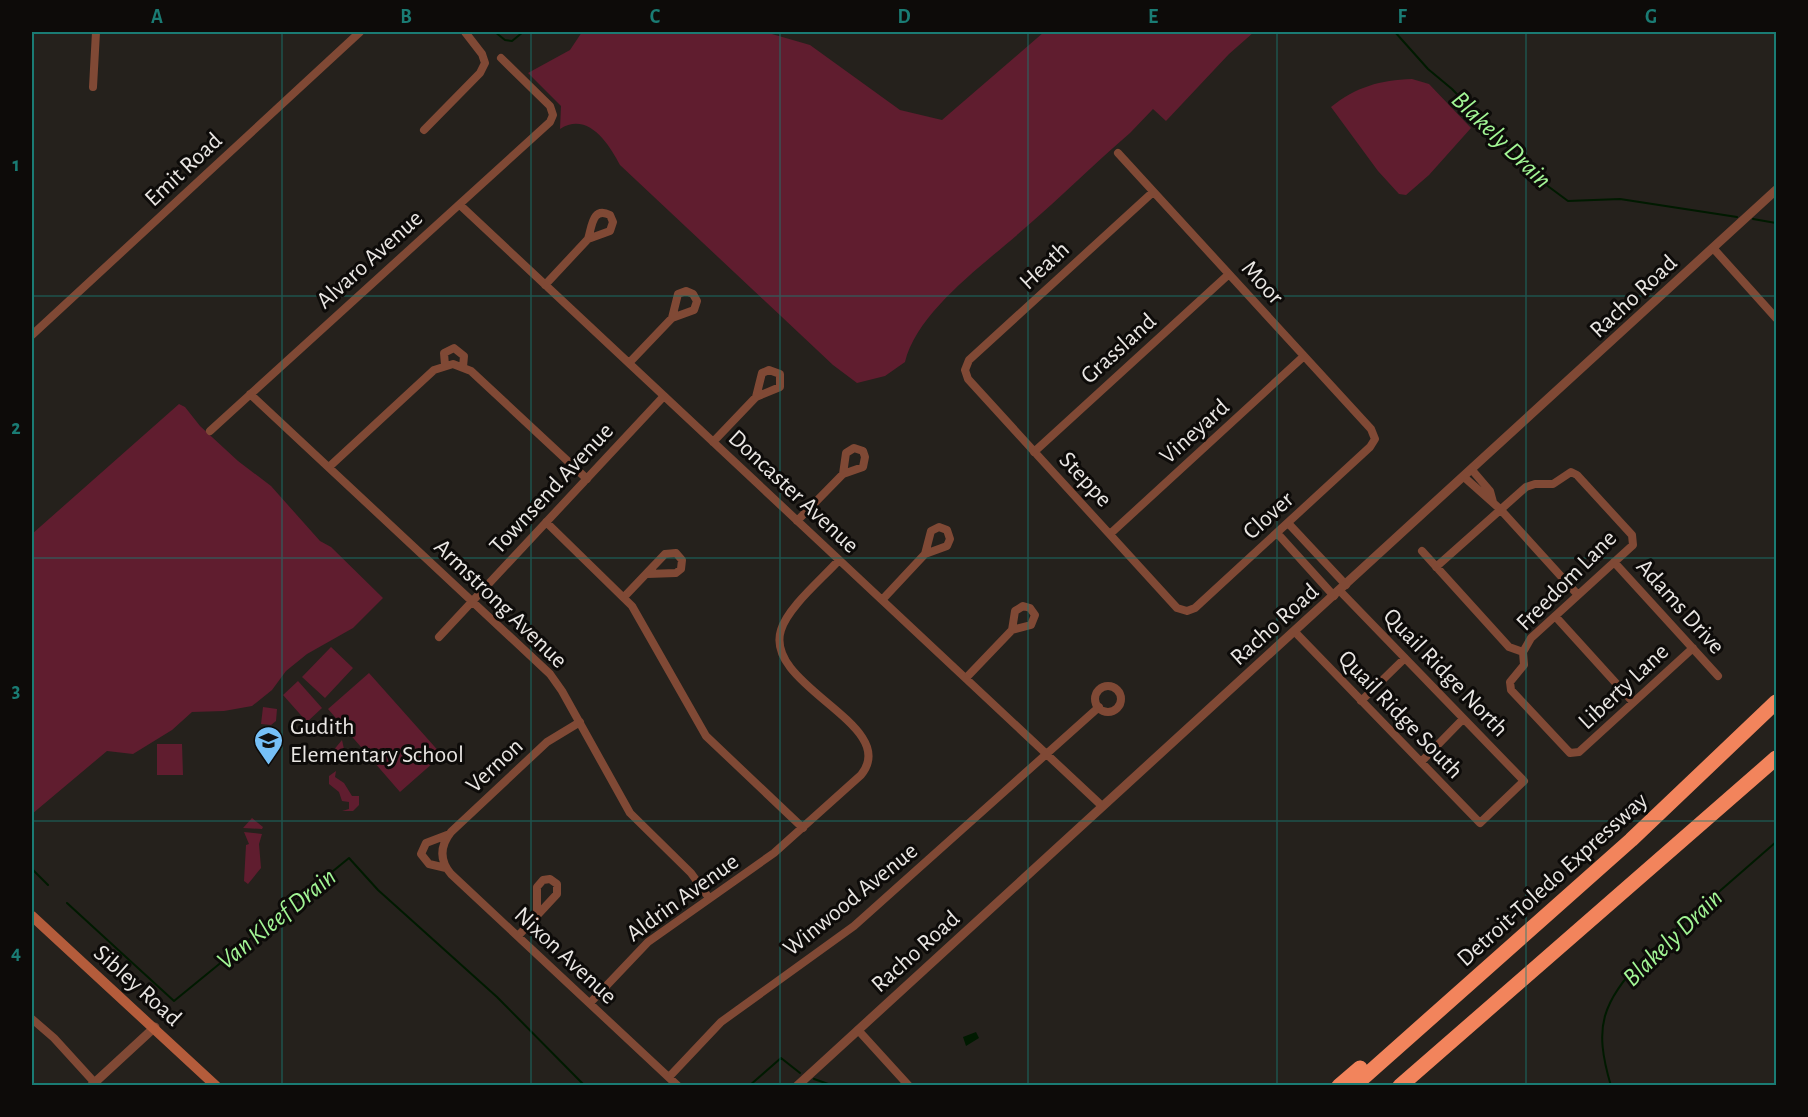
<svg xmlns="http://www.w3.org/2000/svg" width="1808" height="1117" viewBox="0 0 1808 1117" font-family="'Alegreya Sans',sans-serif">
  <rect width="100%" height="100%" fill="#25211c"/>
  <!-- green -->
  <path fill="#601d2f" d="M 582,32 L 765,32 L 810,45 L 900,110 L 942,120 L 1044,32 L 1254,32 L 1229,54 L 1166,121 L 1153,109 L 1130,133 C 1094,164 1061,197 1025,228 C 987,262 917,311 905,362 L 885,376 L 857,383 L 833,365 L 620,165 C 609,144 588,111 560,129 L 561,106 L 528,73 L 570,50 Z
    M 1412,79 L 1429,84 L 1471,128 L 1429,175 L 1406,195 L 1399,194 L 1378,171 L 1331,107 C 1356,87 1380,80 1412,79 Z
    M 179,404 L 185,407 L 200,426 L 238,461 L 271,486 L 320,541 L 331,547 L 383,598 L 353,628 L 307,654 L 286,671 L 272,690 L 252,706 L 224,711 L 192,712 L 172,730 L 133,754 L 107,751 L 32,814 L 32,534 Z
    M 331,647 L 353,668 L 325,698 L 302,677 Z
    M 369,673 L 442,755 L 400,792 L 328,709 Z
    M 298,681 L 322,708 L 307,722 L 283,695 Z
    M 263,707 L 277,709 L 276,721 L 271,725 L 261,724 Z
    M 342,740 L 344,749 L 340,758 L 322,764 Z
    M 157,744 L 182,744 L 183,775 L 157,775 Z
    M 336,771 L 335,777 L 344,783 L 352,796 L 359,796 L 359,805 L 353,811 L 342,811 L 349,809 L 349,802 L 342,801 L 339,792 L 329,784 L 329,776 Z
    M 252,818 L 263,827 L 262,829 L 243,828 Z
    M 244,832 L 262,834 L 259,844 L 261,868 L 248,884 L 244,881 L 246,845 L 249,844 Z"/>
  <!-- water -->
  <path fill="#001a00" d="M 976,1032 L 979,1038 L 966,1046 L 963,1037 Z"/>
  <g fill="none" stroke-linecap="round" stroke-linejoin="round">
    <!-- stream -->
    <path stroke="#001a00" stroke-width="2" d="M 495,32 L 505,40 L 512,41 L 523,32
      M 1395,32 L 1428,69 L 1452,89 L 1541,181 L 1568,201 L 1620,199 L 1737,217
      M 1753,219 L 1776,223
      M 32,869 L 48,885
      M 67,903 L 174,1001 L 349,858 L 378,890 L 497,997 L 585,1086
      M 814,1079 L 834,1086
      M 749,1086 L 781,1058 L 800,1073
      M 1611,1086 C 1593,1025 1602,1004 1643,958 L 1776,842"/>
    <!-- minor -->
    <path stroke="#804935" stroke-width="8" d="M 93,87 L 96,32
      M 424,130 L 480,73 L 485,63 L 482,54 L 465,32
      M 1118,153 L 1371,429 L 1375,439 L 1370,447 L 1195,608 L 1187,611 L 1177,608 L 968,379 L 965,370 L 969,360 L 1153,192
      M 460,205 L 1102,806
      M 1713,248 L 1776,318
      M 545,285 L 588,239 L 610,231 L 613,222 L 610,215 C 592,206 592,227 588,239
      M 32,335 L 360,32
      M 629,363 L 672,318 L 694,310 L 697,301 L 693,294 L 686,291 L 678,294 L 672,318
      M 445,365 L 444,353 L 454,348 L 464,356 L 463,367
      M 250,394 L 550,674 L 562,691 L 630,813 L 691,873 L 709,898
      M 210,431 L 550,122 L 553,115 L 550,106 L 501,58
      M 713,442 L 756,397 L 780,387 L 780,374 L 769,370 L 762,373 L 756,397
      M 1034,452 L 1229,274
      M 329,467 L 434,370 L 453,364 L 471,371 L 587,479
      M 1472,470 L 1490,491 L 1493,502
      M 1464,477 L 1500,509 L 1578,595
      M 797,521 L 843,474 L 863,467 L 865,457 L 863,451 L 854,448 L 846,453 L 843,474
      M 546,522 L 632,606 L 706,736 L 803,828
      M 1288,523 L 1346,585
      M 1277,533 L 1334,596
      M 1110,534 L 1304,356
      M 1422,551 L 1509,647 L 1523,652
      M 1614,562 L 1718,676
      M 1436,567 L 1526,487 L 1535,484 L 1553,484 L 1571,472 L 1577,475 L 1632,535 L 1633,545 L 1531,638 L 1523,652 L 1524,665 L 1510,682 L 1511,690 L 1570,753 L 1579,752 L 1693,648
      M 625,596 L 665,554 L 676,553 L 682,560 L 681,569 L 676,573 L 647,574
      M 882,600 L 925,554 L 931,531 L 939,527 L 947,530 L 950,539 L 947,546 L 925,554
      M 1555,616 L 1633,702
      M 1295,632 L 1480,823 L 1524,781 L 1340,591
      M 439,637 L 664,396
      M 966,678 L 1012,630 L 1031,625 L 1035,615 L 1030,608 L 1023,606 L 1015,611 L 1012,630
      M1095 699a13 13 0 1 1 26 0a13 13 0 1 1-26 0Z
      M 1361,701 L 1405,658
      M 580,722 L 547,742 L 451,832 C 440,846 439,860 451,874 L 678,1086
      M 1421,762 L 1463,719
      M 446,868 L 429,864 L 421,854 L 426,843 L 447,835
      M 518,936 L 557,894 L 557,884 L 550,879 L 543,880 L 537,887 L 537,915
      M 590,1003 L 648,942 L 774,853 L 861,775 C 902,725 763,686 781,630 C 788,607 822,579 839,560
      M 32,1019 L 54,1038 L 95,1083
      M 858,1030 L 909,1086
      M 669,1077 L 721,1022 L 854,926 L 1099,707"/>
    <!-- tertiary -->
    <path stroke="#804935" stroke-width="9" d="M 91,1086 L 155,1027
      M 797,1086 L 1776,190"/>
    <!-- secondary -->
    <path stroke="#b45c3b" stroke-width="10" d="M 32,916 L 216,1086"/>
    <!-- motorway -->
    <path stroke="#f2845c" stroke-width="15" d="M 1339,1086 L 1360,1068
      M 1354,1086 L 1631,840 L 1776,702
      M 1400,1086 L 1776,758"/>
  </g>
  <!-- grid -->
  <path fill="none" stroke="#1a7c74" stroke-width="1.5" stroke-opacity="0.55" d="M 282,32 L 282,1086M 531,32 L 531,1086M 780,32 L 780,1086M 1028,32 L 1028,1086M 1277,32 L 1277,1086M 1526,32 L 1526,1086M 32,296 L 1776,296M 32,558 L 1776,558M 32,821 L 1776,821"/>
  <!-- icons -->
  <defs>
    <symbol id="school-pin" viewBox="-11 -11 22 30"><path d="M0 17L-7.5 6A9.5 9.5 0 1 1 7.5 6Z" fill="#76c0f7" stroke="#0d0b09"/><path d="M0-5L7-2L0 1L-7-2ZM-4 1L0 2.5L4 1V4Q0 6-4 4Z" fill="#111"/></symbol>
  </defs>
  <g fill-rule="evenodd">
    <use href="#school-pin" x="252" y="724" width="33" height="45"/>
  </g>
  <g text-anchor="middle" stroke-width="6" stroke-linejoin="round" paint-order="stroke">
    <!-- street labels -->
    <g font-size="24" fill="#e9e6e3" stroke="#0d0b09">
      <text transform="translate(183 169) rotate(-43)" y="8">Emit Road</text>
      <text transform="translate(369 259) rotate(-42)" y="8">Alvaro Avenue</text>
      <text transform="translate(1044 265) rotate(-43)" y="8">Heath</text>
      <text transform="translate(1263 282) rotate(48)" y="8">Moor</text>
      <text transform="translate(1633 296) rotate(-43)" y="8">Racho Road</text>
      <text transform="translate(1118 348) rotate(-42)" y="8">Grassland</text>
      <text transform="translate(1194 431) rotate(-42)" y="8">Vineyard</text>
      <text transform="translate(1086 479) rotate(47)" y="8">Steppe</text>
      <text transform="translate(551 488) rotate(-47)" y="8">Townsend Avenue</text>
      <text transform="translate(794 491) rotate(43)" y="8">Doncaster Avenue</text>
      <text transform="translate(1268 515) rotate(-42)" y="8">Clover</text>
      <text transform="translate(1566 580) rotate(-45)" y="8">Freedom Lane</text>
      <text transform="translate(501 603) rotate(44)" y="8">Armstrong Avenue</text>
      <text transform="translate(1681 606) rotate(48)" y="8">Adams Drive</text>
      <text transform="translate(1274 624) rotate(-42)" y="8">Racho Road</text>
      <text transform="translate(1446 672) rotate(46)" y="8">Quail Ridge North</text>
      <text transform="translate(1623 686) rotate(-43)" y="8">Liberty Lane</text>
      <text transform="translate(1401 714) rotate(46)" y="8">Quail Ridge South</text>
      <text transform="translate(494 765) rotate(-43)" y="8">Vernon</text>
      <text transform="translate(1552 879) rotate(-42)" y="8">Detroit-Toledo Expressway</text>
      <text transform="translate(682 897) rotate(-36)" y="8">Aldrin Avenue</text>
      <text transform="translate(850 899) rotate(-39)" y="8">Winwood Avenue</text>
      <text transform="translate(915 951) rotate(-42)" y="8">Racho Road</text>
      <text transform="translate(566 955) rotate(43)" y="8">Nixon Avenue</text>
      <text transform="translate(138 985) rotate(42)" y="8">Sibley Road</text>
    </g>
    <!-- poi labels -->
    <g font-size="24" fill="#e9e6e3" stroke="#0d0b09" text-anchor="start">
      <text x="290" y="734">Gudith<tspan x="290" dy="28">Elementary School</tspan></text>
    </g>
    <!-- water labels -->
    <g font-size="26" font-style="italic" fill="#a2f695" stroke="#0d0b09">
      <text transform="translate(1502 139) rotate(44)" y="9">Blakely Drain</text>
      <text transform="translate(276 918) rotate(-39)" y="9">Van Kleef Drain</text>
      <text transform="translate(1672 937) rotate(-44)" y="9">Blakely Drain</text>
    </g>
  </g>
  <!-- border -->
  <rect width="1808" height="1117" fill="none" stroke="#0d0b09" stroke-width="66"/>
  <rect x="33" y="33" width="1742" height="1051" fill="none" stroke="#1a7c74" stroke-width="2"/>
  <g font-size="20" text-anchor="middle" font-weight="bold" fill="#1a7c74">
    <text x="157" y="23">A</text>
    <text x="406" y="23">B</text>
    <text x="655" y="23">C</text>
    <text x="904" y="23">D</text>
    <text x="1153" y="23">E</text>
    <text x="1402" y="23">F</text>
    <text x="1651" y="23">G</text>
    <text x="16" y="171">1</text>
    <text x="16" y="434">2</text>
    <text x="16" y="697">3</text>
    <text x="16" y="959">4</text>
  </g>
</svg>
